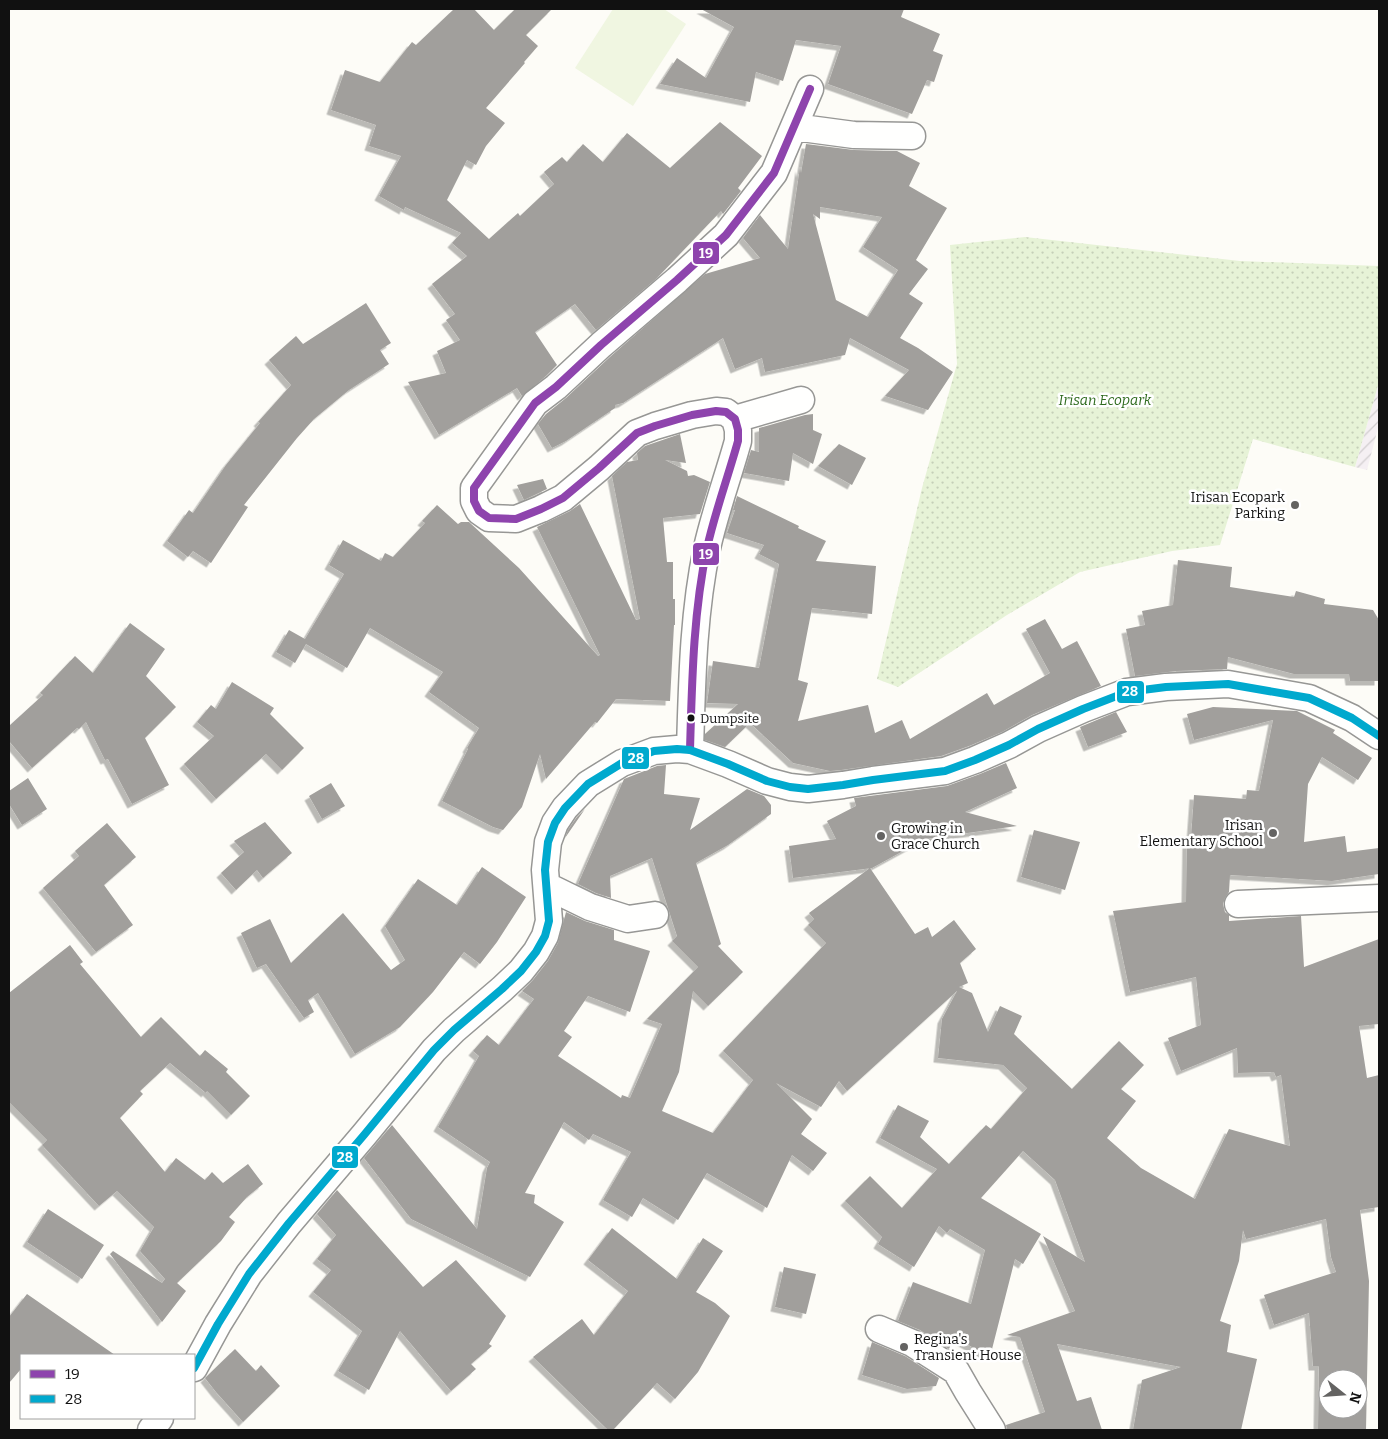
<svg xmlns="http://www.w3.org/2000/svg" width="1388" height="1439" viewBox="0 0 1388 1439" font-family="Bitter,serif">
  <defs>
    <pattern id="industrial-furrows" width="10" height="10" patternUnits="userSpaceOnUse" patternTransform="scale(1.25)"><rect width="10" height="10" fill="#f5f0f3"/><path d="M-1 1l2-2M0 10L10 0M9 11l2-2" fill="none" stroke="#d1cdcf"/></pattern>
    <pattern id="park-dots" width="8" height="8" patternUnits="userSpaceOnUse" patternTransform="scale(1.25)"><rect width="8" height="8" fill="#e7f3d7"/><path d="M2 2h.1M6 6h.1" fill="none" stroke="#c5cfb8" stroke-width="1.8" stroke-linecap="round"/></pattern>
    <filter id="shadow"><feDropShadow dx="-4.5" dy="4.5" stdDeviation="0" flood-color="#0004"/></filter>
  </defs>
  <rect width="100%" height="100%" fill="#fdfcf7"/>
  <!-- industrial -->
  <path fill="url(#industrial-furrows)" d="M 1379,382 L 1379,424 L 1367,470 L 1355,467 Z"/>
  <!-- park -->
  <path fill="url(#park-dots)" d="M 1025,237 L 1240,261 L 1379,266 L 1379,382 L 1355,467 L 1253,439 L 1220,545 L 1172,551 L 1080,572 L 1007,615 L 898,687 L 877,679 L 922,488 L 957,364 L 950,245 Z"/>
  <!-- pitch -->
  <path fill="#f0f6e1" d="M 613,9 L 664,9 L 686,24 L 633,106 L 575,68 Z"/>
  <!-- building -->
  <path fill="#a19f9c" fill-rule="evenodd" filter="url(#shadow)" d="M 454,9 L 474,9 L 494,30 L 515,9 L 552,9 L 526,35 L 538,46 L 524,62 L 525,63 L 486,108 L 505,123 L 486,146 L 476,165 L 467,160 L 447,200 L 489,239 L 518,213 L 520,216 L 554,184 L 544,172 L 562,157 L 567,162 L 583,144 L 603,162 L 627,133 L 670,168 L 720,122 L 762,156 L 738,188 L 741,191 L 723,214 L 721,211 L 657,278 L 596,330 L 575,304 L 535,332 L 557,365 L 546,376 L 522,396 L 517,388 L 439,435 L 408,382 L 446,373 L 437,351 L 460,340 L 446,320 L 455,314 L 432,284 L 467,256 L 452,243 L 461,233 L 405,207 L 404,210 L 379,196 L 401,156 L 369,146 L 376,125 L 331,110 L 345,70 L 380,82 L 412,42 L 416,45 Z
    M 701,9 L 904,9 L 901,17 L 940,34 L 933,51 L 943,55 L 934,82 L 927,80 L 912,114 L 828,84 L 841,46 L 796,40 L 783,81 L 756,72 L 750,102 L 660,84 L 677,58 L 706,78 L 734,27 Z
    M 806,144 L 854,150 L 897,151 L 920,163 L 909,186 L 947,208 L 916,260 L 928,269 L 909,294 L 923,303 L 900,338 L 918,348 L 953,372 L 928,410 L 885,396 L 909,370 L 850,338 L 845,355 L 765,372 L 762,358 L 735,369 L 723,338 L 623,403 L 615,405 L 615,408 L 566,441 L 552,448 L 538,424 L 546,414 L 566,398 L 611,356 L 705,274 L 760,258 L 743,238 L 760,215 L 788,249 L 800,167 L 801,173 ZM 820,207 L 882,217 L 863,247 L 898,270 L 868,317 L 836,300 L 813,214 L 820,219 Z
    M 366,303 L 391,343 L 380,350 L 389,364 L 349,390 L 314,419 L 297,438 L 244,505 L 248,507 L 211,563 L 193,551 L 188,557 L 167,541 L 189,510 L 193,513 L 226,465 L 260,423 L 258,422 L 291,385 L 269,360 L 296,336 L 303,344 Z
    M 813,414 L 813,430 L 822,434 L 813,464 L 793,453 L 789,481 L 744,473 L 751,450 L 759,452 L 759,428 L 805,415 Z
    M 680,434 L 686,463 L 665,460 L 687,471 L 688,476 L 694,475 L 710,482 L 700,514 L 663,518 L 667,562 L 673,562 L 673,599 L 675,599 L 675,625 L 674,625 L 670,701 L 616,699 L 597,723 L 595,722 L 546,779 L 540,754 L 522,807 L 503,830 L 493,827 L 442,801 L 468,749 L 467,748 L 479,728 L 429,692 L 443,672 L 370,628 L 347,668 L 306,644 L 295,663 L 276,652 L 289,630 L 305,639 L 344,574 L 329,565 L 343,540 L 381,561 L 385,553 L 393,557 L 425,523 L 422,521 L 437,505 L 458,524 L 461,522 L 469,522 L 519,568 L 598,656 L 600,655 L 537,527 L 570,511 L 580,504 L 636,620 L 640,619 L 612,476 L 627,462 L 638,460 L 637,453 L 645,446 Z
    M 839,444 L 866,458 L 852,485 L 818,466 Z
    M 543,479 L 547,489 L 524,500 L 517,485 Z
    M 737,496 L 799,526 L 798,528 L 826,541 L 816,561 L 876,566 L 872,614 L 812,608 L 798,680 L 808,683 L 798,721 L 868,705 L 875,733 L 902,720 L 910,739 L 987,693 L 994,705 L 1050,673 L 1026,629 L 1045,619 L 1062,649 L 1077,641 L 1101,686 L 1032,715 L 1002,732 L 969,746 L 941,756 L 841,770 L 830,771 L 793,763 L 750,723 L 725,747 L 705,740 L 705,734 L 738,704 L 707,703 L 713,661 L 759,668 L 779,564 L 759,554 L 764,545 L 727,533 L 735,510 L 733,510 Z
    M 1178,560 L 1232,567 L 1230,587 L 1294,597 L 1296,591 L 1325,599 L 1324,604 L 1373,610 L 1379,620 L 1379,681 L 1350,681 L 1349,674 L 1294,674 L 1228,657 L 1227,669 L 1176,671 L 1135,676 L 1126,629 L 1145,625 L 1142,611 L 1173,605 Z
    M 130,623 L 165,649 L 146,676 L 176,707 L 145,738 L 169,785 L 132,804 L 108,759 L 105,760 L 86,722 L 79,729 L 77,728 L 32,768 L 9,741 L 9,726 L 43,695 L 40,693 L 75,656 L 93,673 Z
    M 232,682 L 274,708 L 270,714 L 304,748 L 282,770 L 266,754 L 216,799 L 184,764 L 214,736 L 197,722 L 211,705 L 216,709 Z
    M 1213,707 L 1297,711 L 1335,730 L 1333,733 L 1372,758 L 1358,780 L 1322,757 L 1308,784 L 1304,842 L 1345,836 L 1347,852 L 1379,848 L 1379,874 L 1332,881 L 1230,875 L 1229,892 L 1225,898 L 1223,904 L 1225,912 L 1229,915 L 1229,921 L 1301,916 L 1304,967 L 1379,939 L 1379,1024 L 1359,1026 L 1367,1078 L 1379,1075 L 1379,1207 L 1360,1210 L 1369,1281 L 1366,1430 L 1318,1430 L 1319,1366 L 1313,1366 L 1309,1313 L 1274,1325 L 1264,1295 L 1336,1272 L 1331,1257 L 1326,1219 L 1246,1239 L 1243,1230 L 1239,1261 L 1220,1321 L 1231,1325 L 1227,1352 L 1257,1359 L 1241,1430 L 1133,1430 L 1142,1380 L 1181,1367 L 1057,1344 L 1077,1401 L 1091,1397 L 1102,1430 L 1007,1430 L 1006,1425 L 1045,1412 L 1020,1337 L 1007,1335 L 1075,1311 L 1043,1236 L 1085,1262 L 1055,1180 L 1023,1151 L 981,1198 L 1041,1234 L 1023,1264 L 1015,1259 L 990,1357 L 954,1337 L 949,1349 L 920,1330 L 898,1321 L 913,1282 L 971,1304 L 985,1250 L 950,1229 L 947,1233 L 939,1226 L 914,1267 L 878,1244 L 882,1237 L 845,1201 L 870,1176 L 902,1208 L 937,1169 L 880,1138 L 898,1105 L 929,1121 L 920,1137 L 949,1164 L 986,1125 L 991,1129 L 1027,1088 L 1003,1065 L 938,1058 L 942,1019 L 957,991 L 847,1091 L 839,1081 L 821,1107 L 776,1083 L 812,1119 L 801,1134 L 827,1153 L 813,1171 L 792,1155 L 767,1208 L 707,1173 L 678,1220 L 643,1198 L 632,1217 L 603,1200 L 631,1152 L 593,1134 L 589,1140 L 564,1122 L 525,1193 L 535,1195 L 534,1203 L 564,1222 L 530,1277 L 411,1219 L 364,1158 L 392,1125 L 477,1229 L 487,1168 L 490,1162 L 438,1127 L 479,1056 L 473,1051 L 487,1035 L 499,1045 L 534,999 L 522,991 L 533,980 L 548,961 L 558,943 L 566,912 L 585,921 L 614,930 L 614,940 L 650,951 L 630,1012 L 588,996 L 564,1031 L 572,1037 L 558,1056 L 621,1098 L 622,1095 L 630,1098 L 662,1024 L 647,1019 L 698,967 L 672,941 L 677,936 L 652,858 L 610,876 L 611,898 L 596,893 L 578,884 L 624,779 L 657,766 L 666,765 L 664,794 L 700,798 L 690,830 L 747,789 L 764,796 L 771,805 L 771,814 L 728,845 L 696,863 L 721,944 L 718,946 L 743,972 L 708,1006 L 693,991 L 679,1072 L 662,1111 L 713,1133 L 753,1080 L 723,1051 L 826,943 L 808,925 L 814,919 L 809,913 L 870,868 L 915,934 L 928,927 L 932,937 L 954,920 L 976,949 L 960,963 L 968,983 L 959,987 L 972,993 L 988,1032 L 1000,1006 L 1022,1016 L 1014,1034 L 1072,1089 L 1119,1041 L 1144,1065 L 1121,1089 L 1136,1101 L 1107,1138 L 1141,1168 L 1195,1199 L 1229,1129 L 1290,1146 L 1281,1075 L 1276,1077 L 1274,1072 L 1238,1073 L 1237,1048 L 1181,1071 L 1168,1038 L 1201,1025 L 1196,977 L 1130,992 L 1113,911 L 1186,902 L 1187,837 L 1191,837 L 1194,795 L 1246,799 L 1247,790 L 1259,791 L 1273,720 L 1194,740 L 1187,714 ZM 1328,1379 L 1358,1379 L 1358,1409 L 1328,1409 Z
    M 1116,712 L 1127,732 L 1088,747 L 1080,727 Z
    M 1006,763 L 1017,788 L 965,812 L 1017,826 L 925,839 L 872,868 L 793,878 L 789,846 L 836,839 L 827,821 L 856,806 L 854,798 L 947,786 L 980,774 Z
    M 28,778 L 47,809 L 22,825 L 9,804 L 9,791 Z
    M 331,783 L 345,806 L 322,819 L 309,796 Z
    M 585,809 L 565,838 L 568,830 L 577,817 Z
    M 265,822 L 292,853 L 263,878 L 257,870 L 236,890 L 221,873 L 244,852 L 234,841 Z
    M 107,823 L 136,857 L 104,885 L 133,925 L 96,952 L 43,888 L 79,856 L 75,851 Z
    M 1034,830 L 1080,842 L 1065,890 L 1021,877 Z
    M 482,867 L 526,897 L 497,942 L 480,964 L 464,952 L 433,992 L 400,1027 L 355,1054 L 318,993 L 308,1000 L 314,1012 L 304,1018 L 266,964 L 257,968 L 241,933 L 270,919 L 291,963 L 343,913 L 391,970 L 405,960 L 385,926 L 418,879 L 457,905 Z
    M 70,945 L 83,962 L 80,964 L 141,1037 L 161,1017 L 200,1056 L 205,1050 L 228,1069 L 226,1072 L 250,1096 L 231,1115 L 207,1091 L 206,1093 L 170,1063 L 140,1091 L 143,1094 L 120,1118 L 165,1172 L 176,1158 L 205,1180 L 212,1172 L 223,1183 L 248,1164 L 263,1184 L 247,1197 L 229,1217 L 235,1222 L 221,1241 L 177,1283 L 186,1291 L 162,1322 L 110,1254 L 113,1251 L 162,1283 L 165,1279 L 140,1251 L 154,1227 L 117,1191 L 99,1206 L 42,1145 L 47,1140 L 9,1102 L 9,993 Z
    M 337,1190 L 423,1287 L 456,1260 L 506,1316 L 489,1344 L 492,1346 L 471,1364 L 476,1369 L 451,1391 L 400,1331 L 369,1390 L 338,1371 L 362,1331 L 313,1292 L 331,1270 L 317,1259 L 336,1235 L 317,1214 Z
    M 48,1209 L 104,1245 L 82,1279 L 27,1242 Z
    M 612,1228 L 677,1279 L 703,1238 L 723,1251 L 696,1292 L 715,1303 L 730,1316 L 698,1372 L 675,1399 L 657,1383 L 613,1430 L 608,1430 L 533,1357 L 582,1319 L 594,1335 L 628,1291 L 588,1260 Z
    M 784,1267 L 816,1274 L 806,1314 L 775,1307 Z
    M 27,1294 L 115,1355 L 21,1355 L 21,1369 L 9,1383 L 9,1317 Z
    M 872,1342 L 905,1356 L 939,1378 L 936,1386 L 907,1389 L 862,1375 Z
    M 235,1349 L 256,1371 L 261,1365 L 280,1386 L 243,1422 L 216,1392 L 205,1378 Z"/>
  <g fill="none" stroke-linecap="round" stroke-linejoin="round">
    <defs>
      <path id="minor" d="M 794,127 L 854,135 L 912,136
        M 735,419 L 801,400
        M 690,750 C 692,683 693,614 707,548 C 715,512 728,477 738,441 L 738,430 L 735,419 L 726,412 L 716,411 L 692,415 L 655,426 L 637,433 L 599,468 L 563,498 L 541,509 L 516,519 L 489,518 L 479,511 L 474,501 L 474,488 L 535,403 L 556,387 L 601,345 L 677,280 L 726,235 L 774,173 L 810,89
        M 547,886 L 590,907 L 628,919 L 655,915
        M 1238,904 L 1379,898
        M 879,1329 L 912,1343 L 956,1371 L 968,1392 L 992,1430
        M 194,1368 L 218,1324 L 249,1274 L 289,1223 L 364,1135 L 434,1050 L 454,1030 L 502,989 L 521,971 L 536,952 L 545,936 L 549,921 L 545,870 L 548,842 L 555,823 L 565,808 L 588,784 L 622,763 L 654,751 L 677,749 L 690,750 L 728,764 L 767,781 L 790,787 L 808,789 L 843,785 L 873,780 L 945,771 L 975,760 L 1009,745 L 1038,729 L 1083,709 L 1127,692 L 1166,687 L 1228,684 L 1309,698 L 1352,718 L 1379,736
        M 151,1430 L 160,1418"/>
    </defs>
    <!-- minor casing -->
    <use href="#minor" stroke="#979795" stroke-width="29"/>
    <!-- minor -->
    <use href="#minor" stroke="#fffffe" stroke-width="26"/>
    <defs>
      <path id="bus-1" d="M 690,750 C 692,683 693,614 707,548 C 715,512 728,477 738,441 L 738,430 L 735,419 L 726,412 L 716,411 L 692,415 L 655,426 L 637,433 L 599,468 L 563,498 L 541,509 L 516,519 L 489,518 L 479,511 L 474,501 L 474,488 L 535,403 L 556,387 L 601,345 L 677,280 L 726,235 L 774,173 L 810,89"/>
      <path id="bus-2" d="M 194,1368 L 218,1324 L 249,1274 L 289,1223 L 364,1135 L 434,1050 L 454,1030 L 502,989 L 521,971 L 536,952 L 545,936 L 549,921 L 545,870 L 548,842 L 555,823 L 565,808 L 588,784 L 622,763 L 654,751 L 677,749 L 690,750 L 728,764 L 767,781 L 790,787 L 808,789 L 843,785 L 873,780 L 945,771 L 975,760 L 1009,745 L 1038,729 L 1083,709 L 1127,692 L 1166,687 L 1228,684 L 1309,698 L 1352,718 L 1379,736"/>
    </defs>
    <!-- bus-1 casing -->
    <use href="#bus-1" stroke="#fff" stroke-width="11"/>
    <!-- bus-2 casing -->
    <use href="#bus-2" stroke="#fff" stroke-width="11"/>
    <!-- bus-1 -->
    <use href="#bus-1" stroke="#8e44ad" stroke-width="8"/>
    <!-- bus-2 -->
    <use href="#bus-2" stroke="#00a9ce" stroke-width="8"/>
  </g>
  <!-- markers -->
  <g fill="#646362" stroke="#fff" stroke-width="2">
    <circle cx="1295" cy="505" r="5"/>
    <circle cx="1273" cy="833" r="5"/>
    <circle cx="881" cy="836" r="5"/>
    <circle cx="904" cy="1347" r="5"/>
  </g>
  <circle fill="#111" stroke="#fff" stroke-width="2" cx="691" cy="718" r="4.5"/>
  <g text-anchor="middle" stroke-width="5" stroke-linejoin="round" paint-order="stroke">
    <!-- bus labels -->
    <g font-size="13" fill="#111" stroke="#fff" text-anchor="start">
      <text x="700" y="723">Dumpsite</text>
    </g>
    <!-- park labels -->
    <g font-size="14" font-style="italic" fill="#2f6b1f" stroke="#fff">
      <text x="1105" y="405">Irisan Ecopark</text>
    </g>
    <!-- poi labels -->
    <g font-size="14" fill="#111" stroke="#fff" text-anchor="end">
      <text x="1285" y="502">Irisan Ecopark<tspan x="1285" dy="16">Parking</tspan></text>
      <text x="1263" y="830">Irisan<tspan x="1263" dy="16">Elementary School</tspan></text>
      <text x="891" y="833" text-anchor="start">Growing in<tspan x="891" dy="16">Grace Church</tspan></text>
      <text x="914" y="1344" text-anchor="start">Regina's<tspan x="914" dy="16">Transient House</tspan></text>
    </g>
  </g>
  <g stroke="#fff" stroke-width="2">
    <rect x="692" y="241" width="28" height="24" rx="5" fill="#8e44ad"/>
    <rect x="692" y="542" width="28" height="24" rx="5" fill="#8e44ad"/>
    <rect x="1116" y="680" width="29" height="24" rx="5" fill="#00a9ce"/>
    <rect x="621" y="746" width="29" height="24" rx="5" fill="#00a9ce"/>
    <rect x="331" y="1145" width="28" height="24" rx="5" fill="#00a9ce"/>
  </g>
  <g font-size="14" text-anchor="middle" font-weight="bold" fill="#fff">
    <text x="706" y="258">19</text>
    <text x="706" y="559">19</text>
    <text x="1130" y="696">28</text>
    <text x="636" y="763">28</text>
    <text x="345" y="1162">28</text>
  </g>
  <!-- border -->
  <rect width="1388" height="1439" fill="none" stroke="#111111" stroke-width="20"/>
  <!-- legend -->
  <rect x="20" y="1354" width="175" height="65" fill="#ffffff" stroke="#a0a0a0"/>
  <rect x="30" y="1370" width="25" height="8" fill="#8e44ad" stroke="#a0a0a0"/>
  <text x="65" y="1379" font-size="15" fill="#111111">19</text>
  <rect x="30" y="1395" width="25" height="8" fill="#00a9ce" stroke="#a0a0a0"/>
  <text x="65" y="1404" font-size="15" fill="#111111">28</text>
  <!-- north arrow -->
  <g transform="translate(1343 1394) rotate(107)"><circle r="24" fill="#ffffff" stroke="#a0a0a0"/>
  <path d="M0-4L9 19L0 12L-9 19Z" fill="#646362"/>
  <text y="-8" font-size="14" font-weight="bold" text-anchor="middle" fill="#111111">N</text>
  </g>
</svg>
